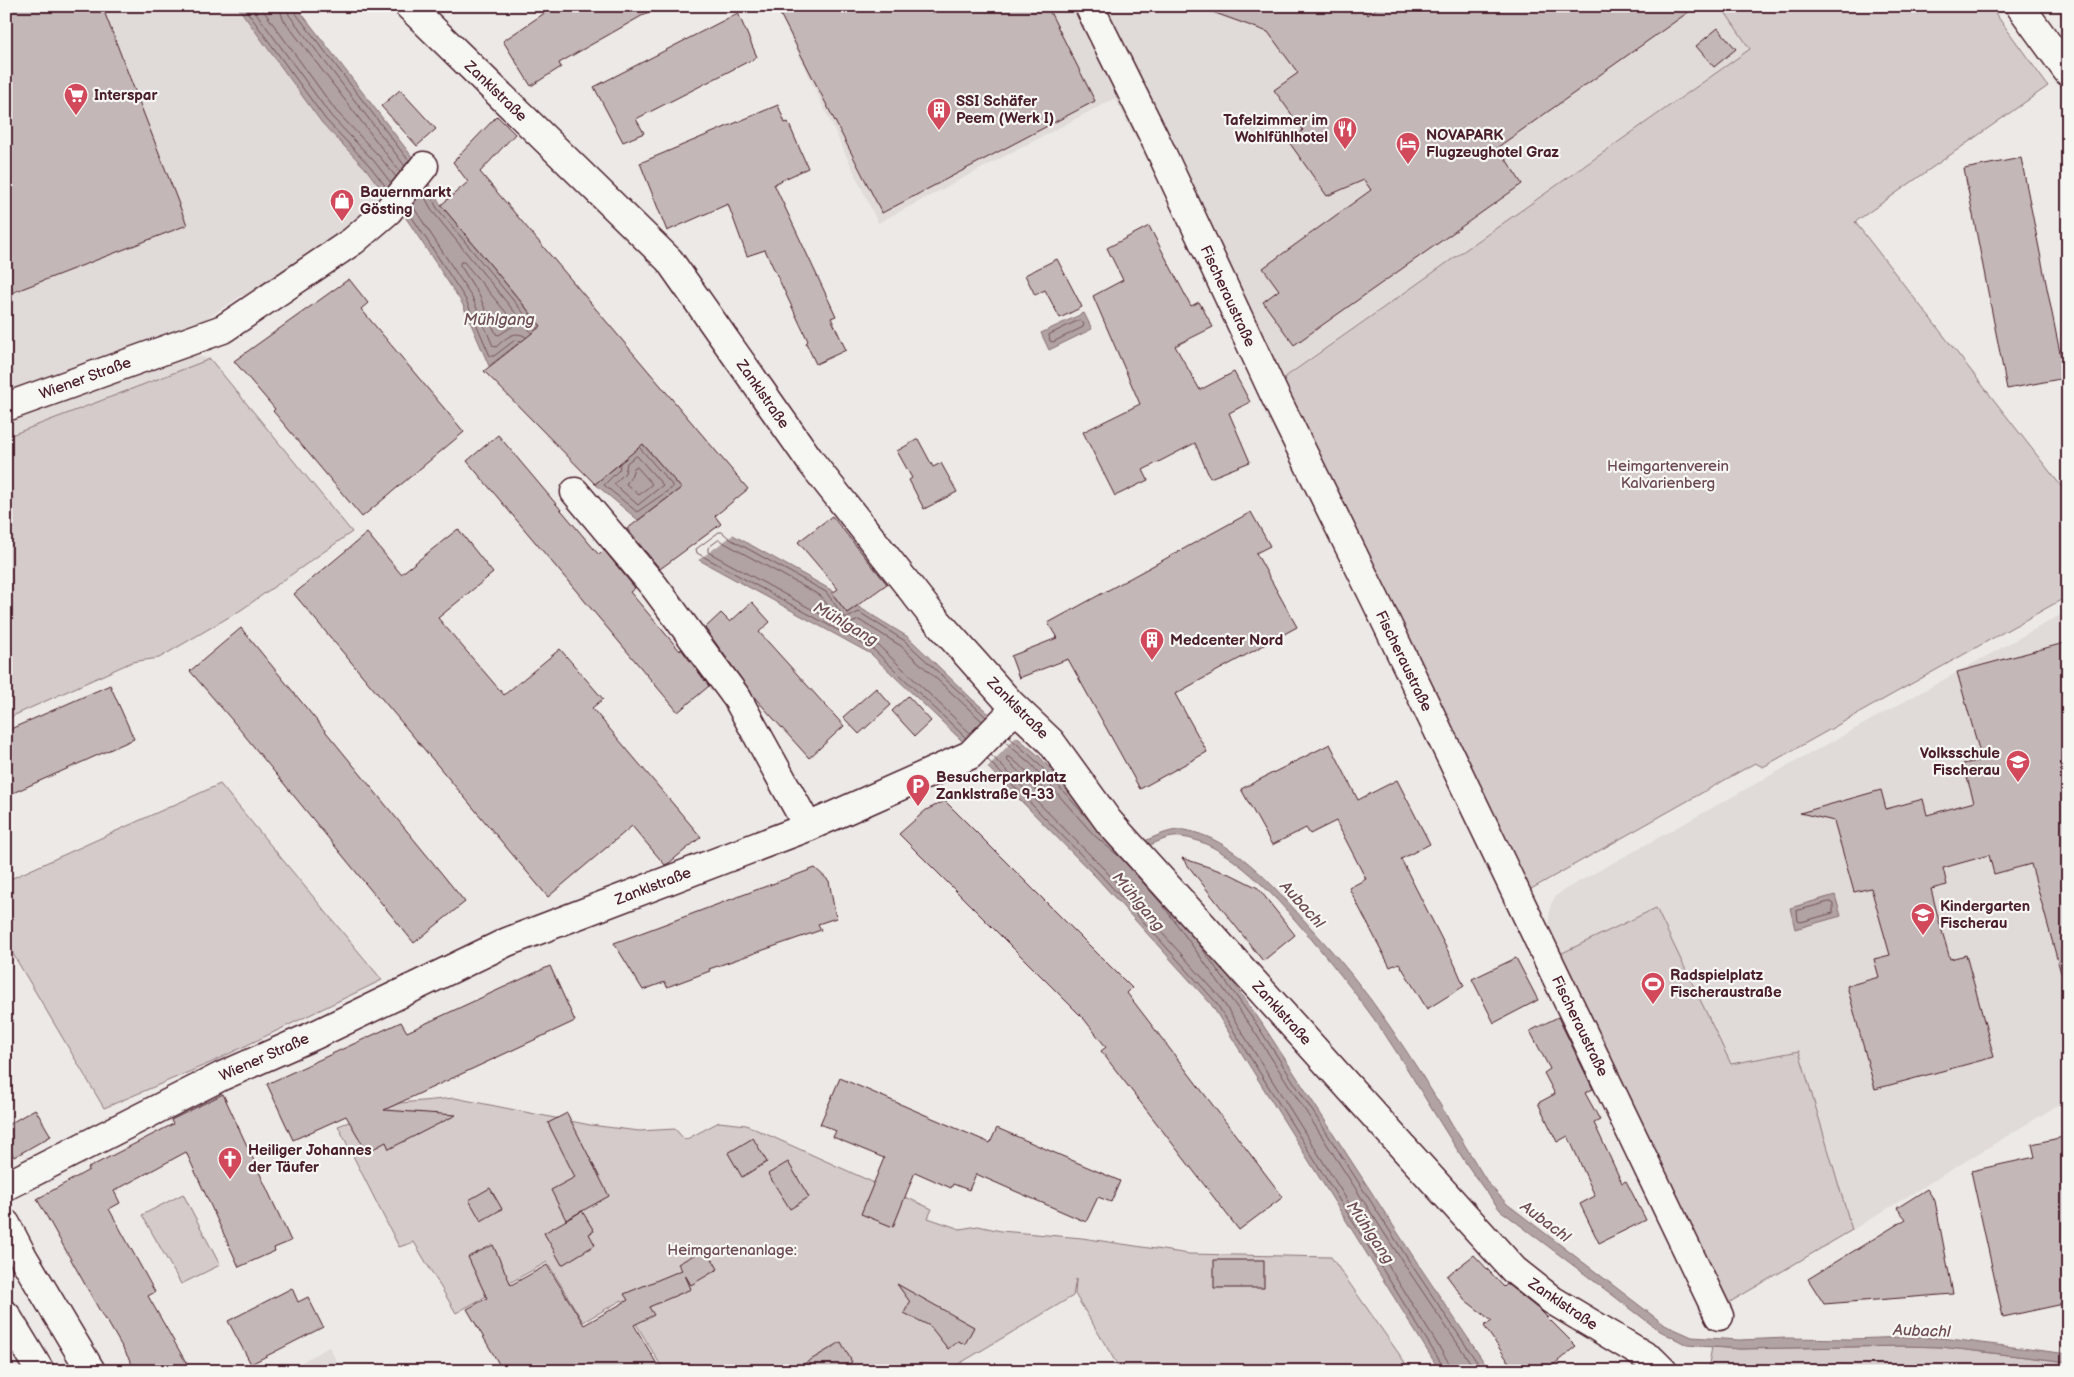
<svg xmlns="http://www.w3.org/2000/svg" width="2074" height="1377" viewBox="0 0 2074 1377" font-family="'Balsamiq Sans',sans-serif">
  <rect width="100%" height="100%" fill="#ece9e6"/>
  <filter id="ink" filterUnits="userSpaceOnUse"><feTurbulence type="fractalNoise" baseFrequency=".02" numOctaves="2"/><feDisplacementMap in="SourceGraphic" scale="10" xChannelSelector="R" yChannelSelector="G"/><feConvolveMatrix kernelMatrix="1 2 1 2 8 2 1 2 1" color-interpolation-filters="sRGB"/></filter>
  <g filter="url(#ink)">
    <!-- built -->
    <path fill="#e0dad8" d="M 6,6 L 237,6 L 322,123 L 366,169 L 387,197 L 271,305 L 241,296 L 204,320 L 165,349 L 210,359 L 10,436 L 6,719 Z
      M 776,6 L 1721,6 L 1750,49 L 1265,390 L 1115,98 L 878,223 Z
      M 2053,6 L 2068,6 L 2068,26 Z
      M 2068,611 L 2068,1099 L 1852,1230 L 1799,1052 L 1731,1064 L 1656,908 L 1558,955 L 1550,935 L 1549,919 L 1551,904 L 1556,896 L 1564,890 Z
      M 329,1347 L 342,1371 L 286,1371 Z"/>
    <!-- green -->
    <path fill="#d4cbca" stroke="#8f757a" d="M 1721,6 L 1990,6 L 2048,86 L 1855,222 L 2068,495 L 2068,596 L 1763,767 L 1755,763 L 1524,893 L 1278,382 L 1750,49 Z
      M 210,359 L 352,532 L 241,610 L 159,658 L 132,662 L 6,719 L 6,437 Z
      M 220,784 L 382,980 L 210,1063 L 104,1108 L 6,942 L 6,881 Z
      M 1656,908 L 1731,1064 L 1799,1051 L 1852,1230 L 1725,1305 L 1558,955 Z
      M 455,1098 L 590,1125 L 639,1131 L 675,1129 L 685,1140 L 719,1122 L 746,1125 L 932,1209 L 928,1218 L 960,1229 L 978,1226 L 1001,1231 L 1082,1238 L 1189,1254 L 1331,1257 L 1411,1371 L 1121,1371 L 1075,1294 L 1076,1279 L 1073,1296 L 947,1371 L 664,1371 L 622,1300 L 583,1322 L 547,1262 L 456,1313 L 414,1242 L 399,1247 L 338,1126 L 400,1103 Z
      M 183,1194 L 220,1265 L 181,1284 L 142,1215 Z
      M 1905,1346 L 1941,1347 L 2068,1362 L 2068,1371 L 1712,1371 L 1708,1369 L 1712,1347 L 1740,1349 Z"/>
    <!-- water -->
    <path fill="#b1a2a3" stroke="#886e73" d="M 237,6 L 296,6 L 417,163 L 441,205 L 549,336 L 526,356 L 517,344 L 489,366 L 462,303 L 400,209 L 387,197 L 366,169 L 322,123 Z
      M 1084,313 L 1092,329 L 1049,350 L 1041,333 Z
      M 638,439 L 681,488 L 638,520 L 595,484 L 616,467 Z
      M 721,524 L 733,535 L 833,591 L 831,592 L 847,613 L 857,606 L 908,637 L 973,700 L 1039,756 L 1102,828 L 1127,849 C 1142,843 1168,828 1184,830 C 1231,837 1273,885 1303,919 C 1319,937 1336,955 1351,974 C 1403,1039 1444,1112 1488,1183 L 1507,1204 L 1665,1325 L 1692,1337 L 1739,1340 L 1787,1338 L 1850,1339 L 1906,1337 L 1942,1338 L 2068,1354 L 2068,1362 L 1941,1347 L 1905,1346 L 1739,1349 L 1687,1345 L 1660,1331 L 1500,1210 C 1456,1155 1423,1091 1384,1033 C 1356,993 1327,957 1295,920 C 1269,890 1223,841 1181,837 C 1165,835 1146,848 1132,855 L 1220,964 L 1261,1022 L 1420,1267 L 1490,1371 L 1440,1371 L 1211,1004 L 1096,877 L 959,738 L 871,654 L 690,555 L 701,539 Z
      M 1835,895 L 1841,916 L 1795,929 L 1790,908 Z"/>
    <!-- pier -->
    <path fill="#ece9e6" d="M 720,522 L 722,522 L 730,529 L 733,535 L 697,561 L 683,553 L 721,524 Z
      M 989,713 L 996,715 L 1018,735 L 986,769 L 960,743 Z"/>
    <g fill="none" stroke-linecap="round" stroke-linejoin="round">
      <!-- shore -->
      <path stroke="#73535b" stroke-width="1" d="M 243,6 L 326,120 L 369,165 L 387,188
        M 251,6 L 331,116 L 374,161 L 391,183
        M 260,6 L 336,111 L 380,157 L 396,177
        M 279,6 L 283,19 L 400,172
        M 287,6 L 289,15 L 405,166
        M 293,6 L 294,11 L 409,161
        M 426,187 L 437,208 L 536,328
        M 422,192 L 433,212 L 531,332
        M 412,205 L 472,297 L 493,346 L 496,347 C 505,339 514,329 526,337
        M 408,211 L 466,300 L 490,356 L 494,356 L 515,340 L 521,341
        M 461,262 L 464,262 L 514,322 L 513,326 L 499,335 L 496,334 L 479,295 L 460,265 Z
        M 1080,320 L 1084,324 L 1083,327 L 1053,342 L 1050,341 L 1049,335 Z
        M 637,456 L 663,485 L 638,505 L 614,484 L 625,473 L 627,463 Z
        M 620,465 L 619,470 L 604,485 L 637,512 L 672,488 L 672,485 L 640,448
        M 637,467 L 652,484 L 639,495 L 626,484 L 631,477 L 634,468 Z
        M 719,540 L 821,596 L 837,618 L 837,621 L 834,622 L 822,615 L 708,552 L 708,548 Z
        M 970,733 L 879,646 L 846,628 L 846,625 L 859,620 L 901,646 L 982,721
        M 1009,737 L 1035,760 L 1090,821
        M 966,738 L 874,650 L 697,553 L 696,549 L 719,532 L 722,532 L 730,539 L 826,592 L 844,617 L 849,617 L 859,612 L 905,641 L 986,717
        M 1004,741 L 1031,764 L 1094,835 L 1122,859 L 1162,904 L 1252,1028 L 1410,1273 L 1476,1371
        M 991,755 L 1104,869 L 1220,997 L 1449,1363 L 1450,1371
        M 1007,757 L 1010,757 L 1025,770 L 1045,791 L 1045,795 L 1041,795 L 1007,760 Z
        M 987,759 L 1100,874 L 1215,1001 L 1443,1366 L 1444,1371
        M 1830,902 L 1833,904 L 1833,913 L 1801,922 L 1798,921 L 1797,911 Z
        M 1198,943 L 1257,1025 L 1415,1270 L 1483,1371"/>
    </g>
    <!-- building -->
    <path fill="#c4b7b7" stroke="#4a1f2b" d="M 6,6 L 102,6 L 187,225 L 6,295 Z
      M 555,6 L 659,6 L 559,63 L 561,67 L 531,86 L 503,41 Z
      M 776,6 L 1047,6 L 1095,101 L 882,213 Z
      M 1205,6 L 1361,6 L 1368,15 L 1380,6 L 1697,6 L 1498,147 L 1522,184 L 1294,345 L 1263,302 L 1279,290 L 1263,268 L 1371,190 L 1364,180 L 1327,196 L 1289,142 L 1303,130 L 1274,90 L 1298,73 L 1268,32 L 1204,9 Z
      M 738,13 L 757,57 L 636,119 L 644,133 L 623,142 L 594,87 Z
      M 1718,28 L 1736,49 L 1714,67 L 1696,46 Z
      M 400,90 L 436,129 L 417,146 L 381,106 Z
      M 778,105 L 785,123 L 788,122 L 808,168 L 774,184 L 836,316 L 831,318 L 846,350 L 816,364 L 806,343 L 808,341 L 765,250 L 747,256 L 728,204 L 667,231 L 640,163 Z
      M 497,116 L 515,134 L 480,172 L 748,489 L 715,516 L 721,524 L 660,569 L 627,529 L 681,488 L 643,444 L 595,484 L 484,371 L 541,326 L 441,205 L 468,182 L 453,162 Z
      M 2021,158 L 2065,378 L 2007,389 L 1964,169 Z
      M 1149,226 L 1191,306 L 1199,302 L 1213,327 L 1175,346 L 1200,390 L 1234,372 L 1250,402 L 1229,413 L 1250,462 L 1210,478 L 1195,443 L 1143,470 L 1148,480 L 1115,496 L 1083,432 L 1140,404 L 1093,296 L 1123,280 L 1107,248 Z
      M 1057,259 L 1082,307 L 1060,318 L 1045,290 L 1035,295 L 1025,275 Z
      M 349,279 L 368,303 L 361,309 L 464,432 L 362,517 L 273,411 L 275,409 L 234,361 Z
      M 498,435 L 599,555 L 604,550 L 635,588 L 630,592 L 680,651 L 681,649 L 709,686 L 678,712 L 467,461 Z
      M 918,439 L 933,467 L 941,463 L 957,492 L 924,509 L 909,480 L 912,478 L 897,451 Z
      M 1251,512 L 1270,546 L 1256,553 L 1297,627 L 1175,694 L 1207,752 L 1140,789 L 1068,659 L 1019,678 L 1011,656 L 1057,638 L 1048,623 Z
      M 832,516 L 887,584 L 847,613 L 832,593 L 838,589 L 798,542 Z
      M 458,529 L 493,573 L 438,618 L 504,695 L 560,649 L 603,699 L 592,708 L 701,837 L 669,863 L 665,865 L 632,826 L 548,897 L 294,594 L 367,533 L 401,574 Z
      M 752,602 L 770,622 L 759,632 L 844,726 L 809,758 L 755,698 L 705,628 L 721,613 L 730,622 Z
      M 241,628 L 465,902 L 414,943 L 232,720 L 190,671 Z
      M 2068,642 L 2068,972 L 2061,973 L 2031,864 L 1994,874 L 1989,855 L 1943,868 L 1947,885 L 1931,889 L 1938,917 L 1950,959 L 1966,955 L 1994,1057 L 1875,1089 L 1847,986 L 1879,977 L 1874,959 L 1890,955 L 1871,888 L 1854,892 L 1834,821 L 1800,813 L 1881,790 L 1886,809 L 1923,799 L 1927,815 L 1974,802 L 1963,764 L 1982,760 L 1957,672 Z
      M 110,685 L 134,739 L 6,796 L 6,731 Z
      M 876,688 L 891,705 L 859,734 L 843,717 Z
      M 908,696 L 931,721 L 915,736 L 892,711 Z
      M 1330,744 L 1358,800 L 1397,780 L 1430,844 L 1401,859 L 1455,965 L 1464,986 L 1427,1009 L 1399,963 L 1390,967 L 1349,888 L 1366,879 L 1336,821 L 1310,834 L 1306,828 L 1272,845 L 1241,789 Z
      M 945,801 L 1132,988 L 1127,993 L 1283,1197 L 1239,1230 L 1101,1051 L 1106,1047 L 1084,1019 L 899,834 L 926,810 Z
      M 1182,858 L 1232,875 L 1258,888 L 1295,935 L 1263,961 Z
      M 815,868 L 829,881 L 836,918 L 818,924 L 821,930 L 709,969 L 710,971 L 667,987 L 665,982 L 643,990 L 614,943 Z
      M 1516,958 L 1538,1000 L 1494,1023 L 1472,979 Z
      M 550,966 L 575,1021 L 384,1110 L 456,1115 L 389,1149 L 386,1142 L 367,1152 L 346,1116 L 293,1140 L 267,1084 L 401,1022 L 407,1032 Z
      M 1558,1017 L 1593,1089 L 1585,1093 L 1600,1120 L 1594,1123 L 1622,1183 L 1626,1181 L 1646,1220 L 1599,1243 L 1580,1204 L 1595,1196 L 1568,1136 L 1557,1142 L 1538,1103 L 1555,1094 L 1544,1073 L 1550,1069 L 1530,1031 Z
      M 840,1078 L 990,1143 L 997,1128 L 1120,1181 L 1111,1202 L 1098,1197 L 1086,1222 L 976,1174 L 969,1190 L 953,1184 L 951,1188 L 915,1172 L 893,1227 L 861,1214 L 884,1158 L 833,1137 L 836,1131 L 820,1124 Z
      M 223,1094 L 291,1241 L 274,1248 L 275,1251 L 239,1267 L 186,1152 L 114,1191 L 120,1203 L 109,1209 L 155,1292 L 148,1296 L 191,1371 L 136,1371 L 106,1319 L 105,1320 L 37,1199 L 89,1170 L 88,1168 L 173,1124 L 171,1120 Z
      M 35,1109 L 51,1136 L 14,1157 L 6,1144 L 6,1126 Z
      M 567,1113 L 609,1196 L 566,1220 L 551,1190 L 575,1177 L 548,1123 Z
      M 2068,1136 L 2068,1303 L 2003,1317 L 1971,1171 L 2035,1157 L 2032,1144 Z
      M 753,1138 L 767,1162 L 742,1177 L 728,1153 Z
      M 788,1162 L 809,1197 L 790,1209 L 768,1174 Z
      M 490,1188 L 502,1209 L 481,1221 L 469,1200 Z
      M 1927,1189 L 1935,1201 L 1953,1294 L 1824,1304 L 1808,1279 L 1906,1219 L 1897,1208 Z
      M 582,1211 L 594,1231 L 589,1234 L 595,1245 L 562,1265 L 544,1233 Z
      M 493,1245 L 511,1285 L 547,1265 L 584,1325 L 628,1300 L 624,1294 L 682,1270 L 678,1264 L 706,1248 L 718,1269 L 691,1285 L 685,1275 L 691,1289 L 649,1307 L 654,1315 L 634,1325 L 661,1371 L 503,1371 L 467,1309 L 487,1298 L 468,1257 Z
      M 1474,1255 L 1504,1287 L 1507,1284 L 1542,1312 L 1576,1346 L 1546,1371 L 1515,1371 L 1484,1326 L 1492,1321 L 1465,1300 L 1447,1276 Z
      M 1214,1260 L 1264,1260 L 1264,1288 L 1214,1288 Z
      M 897,1284 L 974,1327 L 965,1344 L 958,1341 L 948,1349 L 930,1326 L 904,1313 L 910,1302 Z
      M 292,1288 L 298,1302 L 308,1297 L 323,1327 L 251,1364 L 228,1321 Z
      M 841,1342 L 852,1362 L 836,1371 L 792,1371 Z"/>
    <g fill="none" stroke-linecap="round" stroke-linejoin="round">
      <defs>
        <path id="street" d="M 409,6 L 669,260 L 811,462 L 931,614 L 1011,704 L 1051,742 L 1109,822 L 1514,1270 L 1552,1300 L 1652,1360 L 1663,1371
          M 1089,6 L 1156,141 L 1275,396 L 1375,599 L 1719,1316
          M 6,407 L 223,329 L 353,241 L 388,211 L 424,166
          M 575,492 L 654,586 L 737,698 L 808,827
          M 6,1186 L 222,1076 L 315,1035 L 507,942 L 808,827 L 970,755 L 1005,719 L 1017,710"/>
        <path id="secondary" d="M 2020,6 L 2068,72"/>
        <path id="primary" d="M 6,1224 L 23,1257 L 91,1371
          M 6,1315 L 40,1371"/>
      </defs>
      <!-- street casing -->
      <use href="#street" stroke="#4a1f2b" stroke-width="31"/>
      <!-- secondary casing -->
      <use href="#secondary" stroke="#4a1f2b" stroke-width="31"/>
      <!-- primary casing -->
      <use href="#primary" stroke="#4a1f2b" stroke-width="31"/>
      <!-- street -->
      <use href="#street" stroke="#f6f6f2" stroke-width="28"/>
      <!-- secondary -->
      <use href="#secondary" stroke="#f6f6f2" stroke-width="28"/>
      <!-- primary -->
      <use href="#primary" stroke="#f6f6f2" stroke-width="28"/>
    </g>
  </g>
  <!-- icons -->
  <defs>
    <symbol id="supermarket-pin" viewBox="-11 -11 22 30"><path d="M0 17L-7.5 6A9.5 9.5 0 1 1 7.5 6Z" fill="#d1495b" stroke="#f6f6f2"/><path d="M-6-5.5h2.5l.6 2H6L4.5 2H-2.5L-4.4-4H-6ZM-1.5 3.2a1.3 1.3 0 1 0 .1 0ZM3 3.2a1.3 1.3 0 1 0 .1 0Z" fill="#fff"/></symbol>
    <symbol id="building-pin" viewBox="-11 -11 22 30"><path d="M0 17L-7.5 6A9.5 9.5 0 1 1 7.5 6Z" fill="#d1495b" stroke="#f6f6f2"/><path d="M-4-6H4V6H1V3H-1V6H-4ZM-2.5-4.3h1.7v1.8h-1.7ZM.8-4.3h1.7v1.8H.8ZM-2.5-1h1.7V.8h-1.7ZM.8-1h1.7V.8H.8Z" fill="#fff"/></symbol>
    <symbol id="restaurant-pin" viewBox="-11 -11 22 30"><path d="M0 17L-7.5 6A9.5 9.5 0 1 1 7.5 6Z" fill="#d1495b" stroke="#f6f6f2"/><path d="M-5-6h1v4h1v-4h1v4h1v-4h1v5L-1.5 .5V6h-2V.5L-5-1ZM5-6V6H3V1.5H1.5Q1.5-4 5-6Z" fill="#fff"/></symbol>
    <symbol id="hotel-pin" viewBox="-11 -11 22 30"><path d="M0 17L-7.5 6A9.5 9.5 0 1 1 7.5 6Z" fill="#d1495b" stroke="#f6f6f2"/><path d="M-6-4.5h1.5V1H6V5H4.5V3h-9V5H-6ZM-4 0a1.8 1.8 0 1 1 3.6 0ZM.5 0V-2.5h3Q6-2.5 6 0Z" fill="#fff"/></symbol>
    <symbol id="shop-pin" viewBox="-11 -11 22 30"><path d="M0 17L-7.5 6A9.5 9.5 0 1 1 7.5 6Z" fill="#d1495b" stroke="#f6f6f2"/><path d="M-5-2.5h2.3a2.7 3.5 0 0 1 5.4 0H5L5.5 6h-11ZM-1.5-2.5h3a1.5 2.3 0 0 0-3 0Z" fill="#fff"/></symbol>
    <symbol id="school-pin" viewBox="-11 -11 22 30"><path d="M0 17L-7.5 6A9.5 9.5 0 1 1 7.5 6Z" fill="#d1495b" stroke="#f6f6f2"/><path d="M0-5L7-2L0 1L-7-2ZM-4 1L0 2.5L4 1V4Q0 6-4 4Z" fill="#fff"/></symbol>
    <symbol id="parking-pin" viewBox="-11 -11 22 30"><path d="M0 17L-7.5 6A9.5 9.5 0 1 1 7.5 6Z" fill="#d1495b" stroke="#f6f6f2"/><path d="M-3.5-5.5H1a3.5 3.5 0 0 1 0 7H-1V5.5H-3.5ZM-1-3.4V-.6H.8a1.4 1.4 0 0 0 0-2.8Z" fill="#fff"/></symbol>
    <symbol id="stadium-pin" viewBox="-11 -11 22 30"><path d="M0 17L-7.5 6A9.5 9.5 0 1 1 7.5 6Z" fill="#d1495b" stroke="#f6f6f2"/><path d="M0-5a6.5 5 0 1 0 0 10a6.5 5 0 1 0 0-10ZM-3.5-1.8h7v3.6h-7Z" fill="#fff"/></symbol>
    <symbol id="church-pin" viewBox="-11 -11 22 30"><path d="M0 17L-7.5 6A9.5 9.5 0 1 1 7.5 6Z" fill="#d1495b" stroke="#f6f6f2"/><path d="M-1.2-6h2.4v3.5h3.3v2.4h-3.3V6h-2.4V-.1h-3.3v-2.4h3.3Z" fill="#fff"/></symbol>
  </defs>
  <g fill-rule="evenodd">
    <use href="#supermarket-pin" x="62" y="81" width="28" height="38"/>
    <use href="#building-pin" x="925" y="96" width="28" height="38"/>
    <use href="#restaurant-pin" x="1331" y="115" width="28" height="38"/>
    <use href="#hotel-pin" x="1394" y="130" width="28" height="38"/>
    <use href="#shop-pin" x="328" y="187" width="28" height="38"/>
    <use href="#building-pin" x="1138" y="626" width="28" height="38"/>
    <use href="#school-pin" x="2004" y="748" width="28" height="38"/>
    <use href="#parking-pin" x="904" y="772" width="28" height="38"/>
    <use href="#school-pin" x="1909" y="901" width="28" height="38"/>
    <use href="#stadium-pin" x="1639" y="970" width="28" height="38"/>
    <use href="#church-pin" x="216" y="1145" width="28" height="38"/>
  </g>
  <g text-anchor="middle" stroke-width="4.5" stroke-linejoin="round" paint-order="stroke">
    <!-- street labels -->
    <g font-size="15" fill="#4a1f2b" stroke="#f6f6f2">
      <text transform="translate(496 91) rotate(44)" y="5">Zanklstraße</text>
      <text transform="translate(1228 296) rotate(65)" y="5">Fischeraustraße</text>
      <text transform="translate(85 378) rotate(-20)" y="5">Wiener Straße</text>
      <text transform="translate(763 394) rotate(55)" y="5">Zanklstraße</text>
      <text transform="translate(1404 661) rotate(64)" y="5">Fischeraustraße</text>
      <text transform="translate(1018 708) rotate(45)" y="5">Zanklstraße</text>
      <text transform="translate(653 886) rotate(-21)" y="5">Zanklstraße</text>
      <text transform="translate(1282 1013) rotate(48)" y="5">Zanklstraße</text>
      <text transform="translate(1580 1026) rotate(64)" y="5">Fischeraustraße</text>
      <text transform="translate(264 1057) rotate(-24)" y="5">Wiener Straße</text>
      <text transform="translate(1563 1304) rotate(34)" y="5">Zanklstraße</text>
    </g>
    <!-- poi labels -->
    <g font-size="15" font-weight="bold" fill="#4a1f2b" stroke="#f6f6f2" text-anchor="start">
      <text x="94" y="100">Interspar</text>
      <text x="956" y="106">SSI Schäfer<tspan x="956" dy="17">Peem (Werk I)</tspan></text>
      <text x="1328" y="125" text-anchor="end">Tafelzimmer im<tspan x="1328" dy="17">Wohlfühlhotel</tspan></text>
      <text x="1426" y="140">NOVAPARK<tspan x="1426" dy="17">Flugzeughotel Graz</tspan></text>
      <text x="360" y="197">Bauernmarkt<tspan x="360" dy="17">Gösting</tspan></text>
      <text x="1170" y="645">Medcenter Nord</text>
      <text x="2000" y="758" text-anchor="end">Volksschule<tspan x="2000" dy="17">Fischerau</tspan></text>
      <text x="936" y="782">Besucherparkplatz<tspan x="936" dy="17">Zanklstraße 9-33</tspan></text>
      <text x="1940" y="911">Kindergarten<tspan x="1940" dy="17">Fischerau</tspan></text>
      <text x="1670" y="980">Radspielplatz<tspan x="1670" dy="17">Fischeraustraße</tspan></text>
      <text x="248" y="1155">Heiliger Johannes<tspan x="248" dy="17">der Täufer</tspan></text>
    </g>
    <!-- park labels -->
    <g font-size="15" fill="#6c4a53" stroke="#f6f6f2">
      <text x="1668" y="471">Heimgartenverein<tspan x="1668" dy="17">Kalvarienberg</tspan></text>
      <text x="732" y="1255">Heimgartenanlage:</text>
    </g>
    <!-- water labels -->
    <g font-size="16" font-style="italic" fill="#6e4d55" stroke="#f6f6f2">
      <text x="499" y="325">Mühlgang</text>
      <text transform="translate(846 623) rotate(30)" y="6">Mühlgang</text>
      <text transform="translate(1139 901) rotate(50)" y="6">Mühlgang</text>
      <text transform="translate(1303 904) rotate(48)" y="6">Aubachl</text>
      <text transform="translate(1546 1221) rotate(37)" y="6">Aubachl</text>
      <text transform="translate(1371 1232) rotate(56)" y="6">Mühlgang</text>
      <text transform="translate(1922 1330) rotate(2)" y="6">Aubachl</text>
    </g>
  </g>
  <!-- margin -->
  <rect width="2074" height="1377" fill="none" stroke="#f6f6f2" stroke-width="25"/>
  <rect x="12" y="12" width="2049" height="1352" fill="none" stroke="#4a1f2b" stroke-width="2" filter="url(#ink)"/>
</svg>
